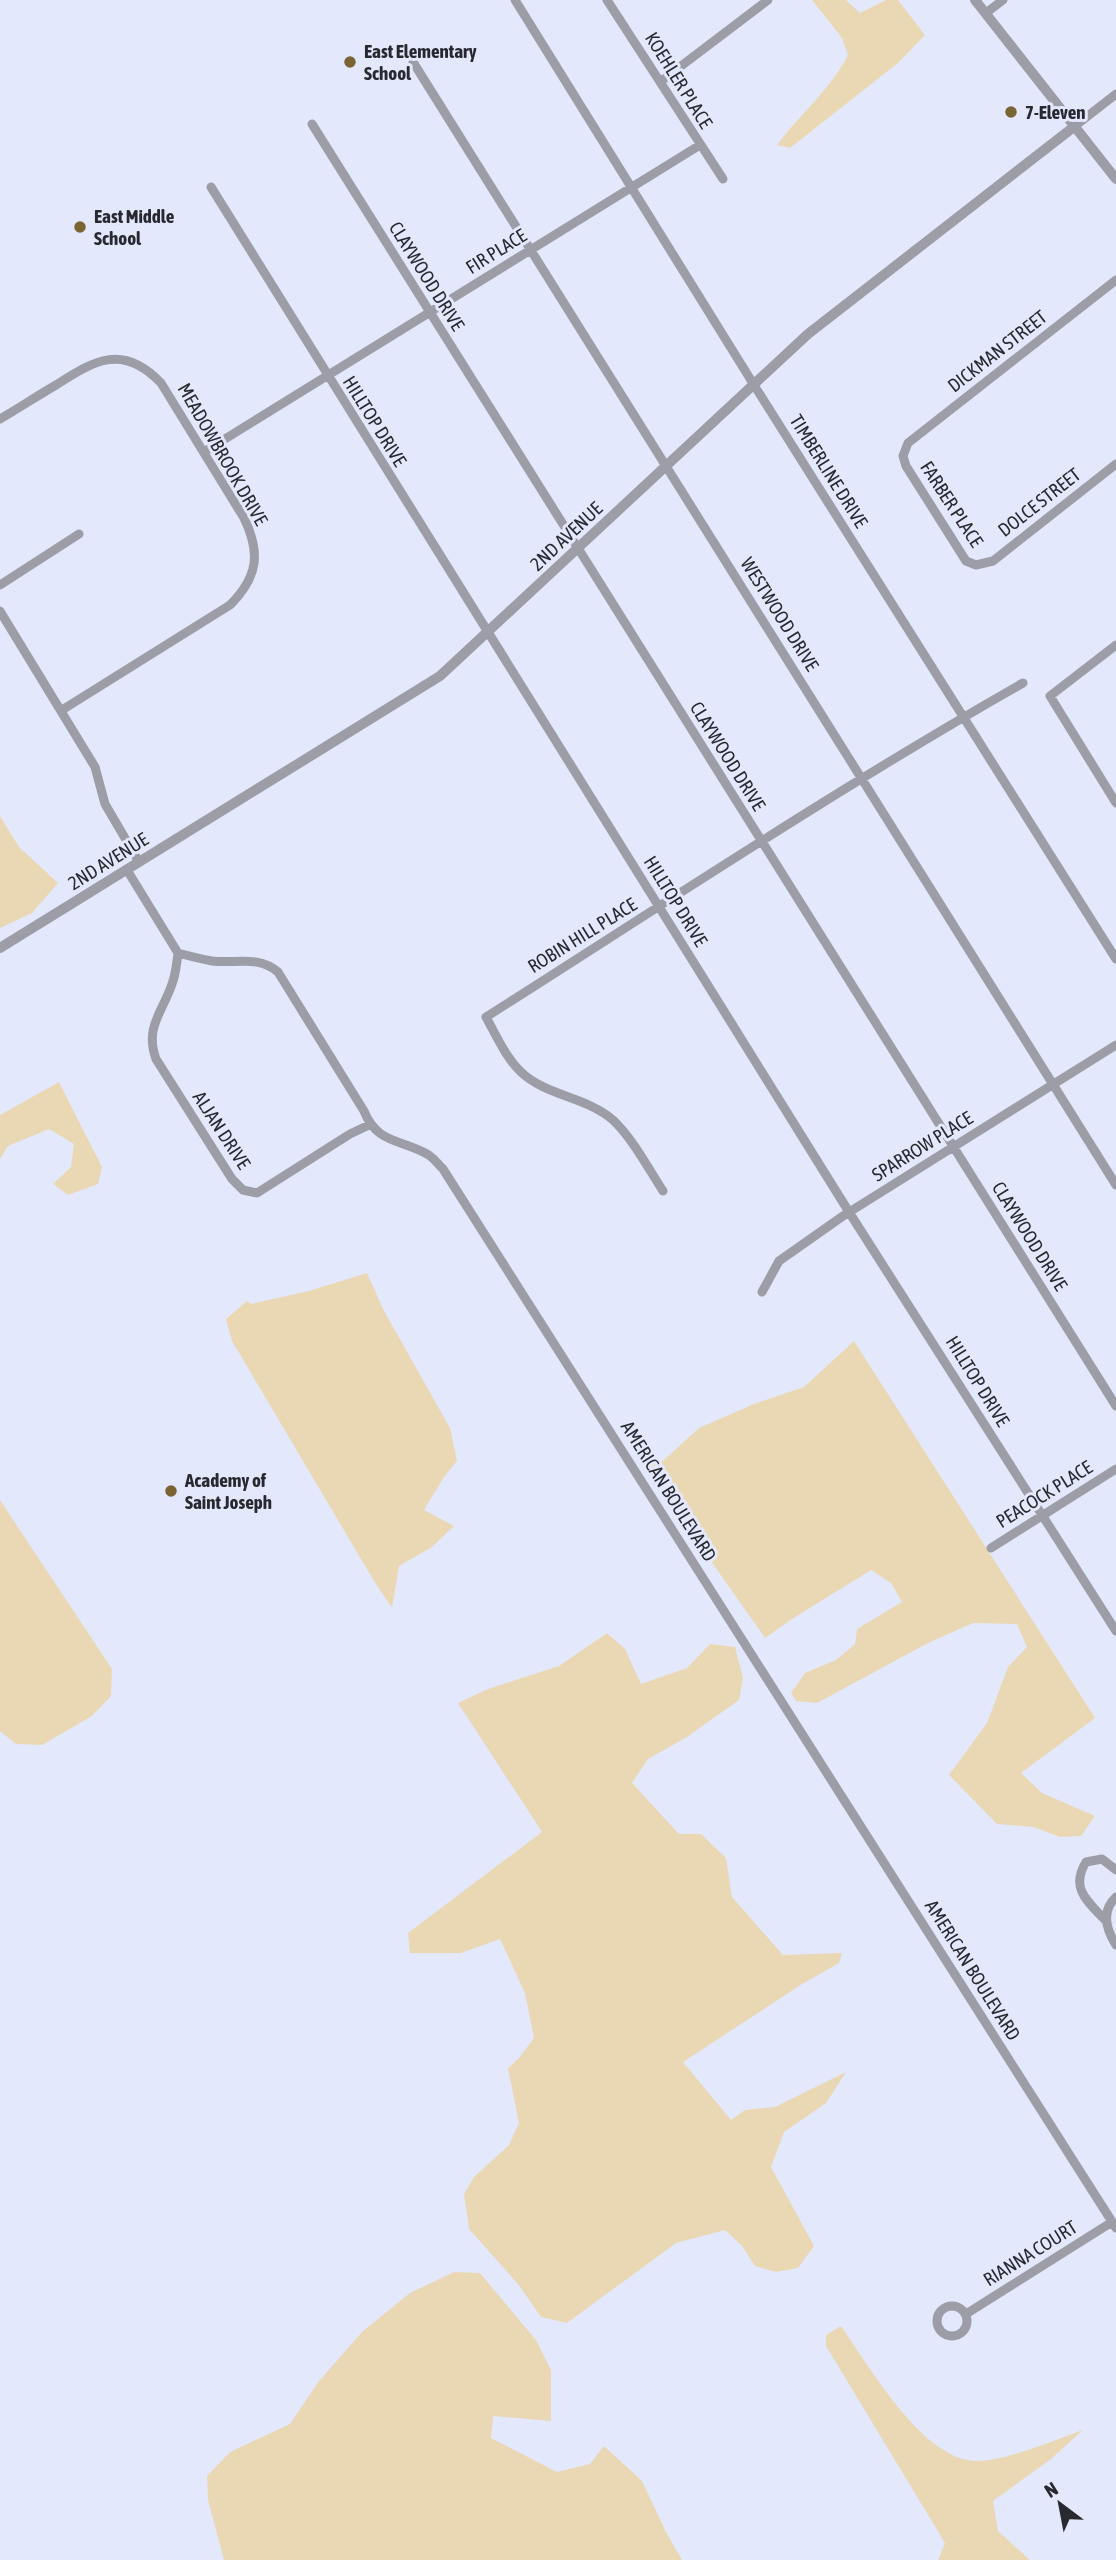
<svg xmlns="http://www.w3.org/2000/svg" width="1116" height="2560" viewBox="0 0 1116 2560" font-family="'Asap Condensed',sans-serif">
  <rect width="100%" height="100%" fill="#e4e8fc"/>
  <!-- green -->
  <path fill="#ead8b4" d="M 812,0 L 846,0 L 860,13 L 886,0 L 898,0 L 925,35 L 898,63 L 790,148 L 777,145 C 800,114 831,89 848,55 L 842,38 Z
    M 0,816 L 19,847 L 58,883 L 32,913 L 0,928 Z
    M 59,1082 L 102,1167 L 98,1184 L 68,1195 L 53,1184 L 71,1167 L 74,1144 L 49,1129 L 8,1146 L 0,1159 L 0,1115 Z
    M 367,1273 L 384,1311 L 450,1428 L 457,1461 L 444,1477 L 424,1510 L 454,1526 L 432,1547 L 399,1566 L 392,1608 L 374,1581 L 232,1341 L 226,1319 L 247,1301 L 251,1304 L 309,1291 Z
    M 854,1341 L 1095,1718 L 1021,1773 L 1042,1793 L 1095,1816 L 1081,1836 L 1060,1837 L 1034,1827 L 997,1824 L 949,1775 L 987,1723 L 1008,1667 L 1027,1647 L 1017,1624 L 973,1623 L 928,1643 L 817,1703 L 796,1701 L 791,1693 L 805,1673 L 836,1660 L 855,1644 L 857,1629 L 902,1602 L 891,1583 L 871,1570 L 792,1619 L 765,1638 L 666,1497 L 652,1465 L 664,1460 L 699,1428 L 754,1404 L 804,1387 Z
    M 0,1500 L 112,1669 L 111,1696 L 92,1716 L 42,1745 L 16,1744 L 0,1731 Z
    M 607,1633 L 625,1649 L 641,1684 L 687,1668 L 710,1644 L 735,1647 L 743,1678 L 739,1700 L 687,1737 L 648,1759 L 632,1783 L 679,1834 L 701,1834 L 726,1858 L 732,1897 L 783,1955 L 842,1953 L 839,1963 L 802,1984 L 683,2062 L 731,2120 L 745,2110 L 775,2107 L 846,2072 L 826,2103 L 784,2132 L 771,2167 L 814,2246 L 798,2268 L 776,2272 L 755,2266 L 742,2246 L 725,2230 L 676,2243 L 567,2323 L 541,2317 L 518,2284 L 469,2229 L 464,2194 L 474,2177 L 509,2145 L 519,2123 L 508,2068 L 519,2058 L 534,2038 L 525,1993 L 500,1939 L 461,1953 L 410,1953 L 408,1933 L 542,1832 L 458,1703 L 488,1689 L 559,1666 Z
    M 454,2272 L 480,2273 L 536,2340 L 551,2370 L 551,2421 L 493,2416 L 491,2438 L 557,2472 L 590,2464 L 604,2446 L 642,2481 L 666,2532 L 682,2560 L 224,2560 L 208,2500 L 207,2476 L 230,2452 L 290,2424 L 319,2381 L 363,2331 L 410,2293 Z
    M 841,2326 C 870,2367 924,2463 979,2461 C 1009,2460 1054,2440 1083,2430 L 1051,2459 L 993,2501 L 998,2531 L 1030,2560 L 938,2560 L 945,2543 L 826,2346 L 826,2335 Z"/>
  <g fill="none" stroke-linecap="round" stroke-linejoin="round">
    <!-- minor -->
    <path stroke="#9c9da6" stroke-width="9" d="M 515,0 L 754,385 L 1116,959
      M 607,0 L 723,179
      M 986,13 L 1003,0
      M 413,62 L 1116,1185
      M 660,82 L 768,0
      M 312,124 L 1116,1406
      M 1075,126 L 1116,94
      M 211,187 L 849,1212 L 1116,1631
      M 1116,280 L 908,443 L 903,456 L 906,466 L 966,561 L 976,565 L 993,561 L 1116,464
      M 0,419 C 19,408 37,396 56,385 C 95,360 123,343 161,383 L 244,518 C 261,553 258,577 230,605 L 62,710
      M 204,452 L 700,145
      M 0,585 L 79,534
      M 0,611 L 95,767 L 105,804 L 139,862
      M 1116,645 L 1050,696 L 1116,803
      M 127,870 L 178,953 C 189,956 201,959 212,961 C 236,964 258,955 278,972 L 364,1111 C 377,1144 401,1139 427,1154 C 433,1157 438,1164 443,1169 L 1116,2228
      M 178,953 C 177,962 176,972 173,981 C 164,1011 144,1026 156,1059 L 232,1179 L 243,1190 L 257,1193 L 350,1134 L 369,1125
      M 663,1191 C 648,1168 633,1139 613,1120 C 587,1097 546,1096 521,1072 C 506,1058 496,1035 486,1017 C 664,904 840,787 1023,683
      M 762,1292 L 779,1261 L 843,1216 L 1116,1045
      M 991,1548 L 1116,1469
      M 1116,1897 C 1101,1911 1106,1929 1116,1945
      M 1105,1920 C 1087,1901 1070,1888 1086,1862 L 1102,1859 L 1116,1870
      M937 2321a15 15 0 1 1 30 0a15 15 0 1 1-30 0Z
      M 966,2314 L 1112,2222"/>
    <!-- tertiary -->
    <path stroke="#9c9da6" stroke-width="10" d="M 975,0 L 1116,179
      M 0,948 L 440,676 L 808,334 L 1075,126"/>
  </g>
  <!-- markers -->
  <g fill="#7a6434" stroke="#e4e8fc" stroke-width="2.5">
    <circle cx="350" cy="62" r="7"/>
    <circle cx="1011" cy="112" r="7"/>
    <circle cx="80" cy="227" r="7"/>
    <circle cx="171" cy="1491" r="7"/>
  </g>
  <g text-anchor="middle" stroke-width="6" stroke-linejoin="round" paint-order="stroke">
    <!-- poi labels -->
    <g font-size="19" font-weight="bold" fill="#282930" stroke="#e4e8fc" text-anchor="start">
      <text x="364" y="58">East Elementary<tspan x="364" dy="22">School</tspan></text>
      <text x="1025" y="119">7-Eleven</text>
      <text x="94" y="223">East Middle<tspan x="94" dy="22">School</tspan></text>
      <text x="185" y="1487">Academy of<tspan x="185" dy="22">Saint Joseph</tspan></text>
    </g>
    <!-- street labels -->
    <g font-size="19" fill="#282930" stroke="#e4e8fc">
      <text transform="translate(679 80) rotate(58)" y="7">KOEHLER PLACE</text>
      <text transform="translate(496 251) rotate(-32)" y="7">FIR PLACE</text>
      <text transform="translate(427 276) rotate(58)" y="7">CLAYWOOD DRIVE</text>
      <text transform="translate(997 351) rotate(-38)" y="7">DICKMAN STREET</text>
      <text transform="translate(375 421) rotate(58)" y="7">HILLTOP DRIVE</text>
      <text transform="translate(223 454) rotate(60)" y="7">MEADOWBROOK DRIVE</text>
      <text transform="translate(829 471) rotate(58)" y="7">TIMBERLINE DRIVE</text>
      <text transform="translate(1039 502) rotate(-38)" y="7">DOLCE STREET</text>
      <text transform="translate(952 504) rotate(57)" y="7">FARBER PLACE</text>
      <text transform="translate(566 536) rotate(-43)" y="7">2ND AVENUE</text>
      <text transform="translate(780 614) rotate(58)" y="7">WESTWOOD DRIVE</text>
      <text transform="translate(728 756) rotate(58)" y="7">CLAYWOOD DRIVE</text>
      <text transform="translate(108 861) rotate(-32)" y="7">2ND AVENUE</text>
      <text transform="translate(676 901) rotate(58)" y="7">HILLTOP DRIVE</text>
      <text transform="translate(582 935) rotate(-32)" y="7">ROBIN HILL PLACE</text>
      <text transform="translate(222 1130) rotate(57)" y="7">ALJAN DRIVE</text>
      <text transform="translate(922 1146) rotate(-32)" y="7">SPARROW PLACE</text>
      <text transform="translate(1030 1236) rotate(58)" y="7">CLAYWOOD DRIVE</text>
      <text transform="translate(978 1381) rotate(58)" y="7">HILLTOP DRIVE</text>
      <text transform="translate(669 1491) rotate(58)" y="7">AMERICAN BOULEVARD</text>
      <text transform="translate(1044 1494) rotate(-32)" y="7">PEACOCK PLACE</text>
      <text transform="translate(973 1970) rotate(58)" y="7">AMERICAN BOULEVARD</text>
      <text transform="translate(1030 2253) rotate(-32)" y="7">RIANNA COURT</text>
    </g>
  </g>
  <!-- north arrow -->
  <g transform="translate(1060 2504) rotate(328)" stroke="#e4e8fc" stroke-width="5" paint-order="stroke">
  <path d="M0-5L12 26L0 18L-12 26Z" fill="#282930"/>
  <text y="-10" font-size="19" font-weight="bold" text-anchor="middle" fill="#282930">N</text>
  </g>
</svg>
